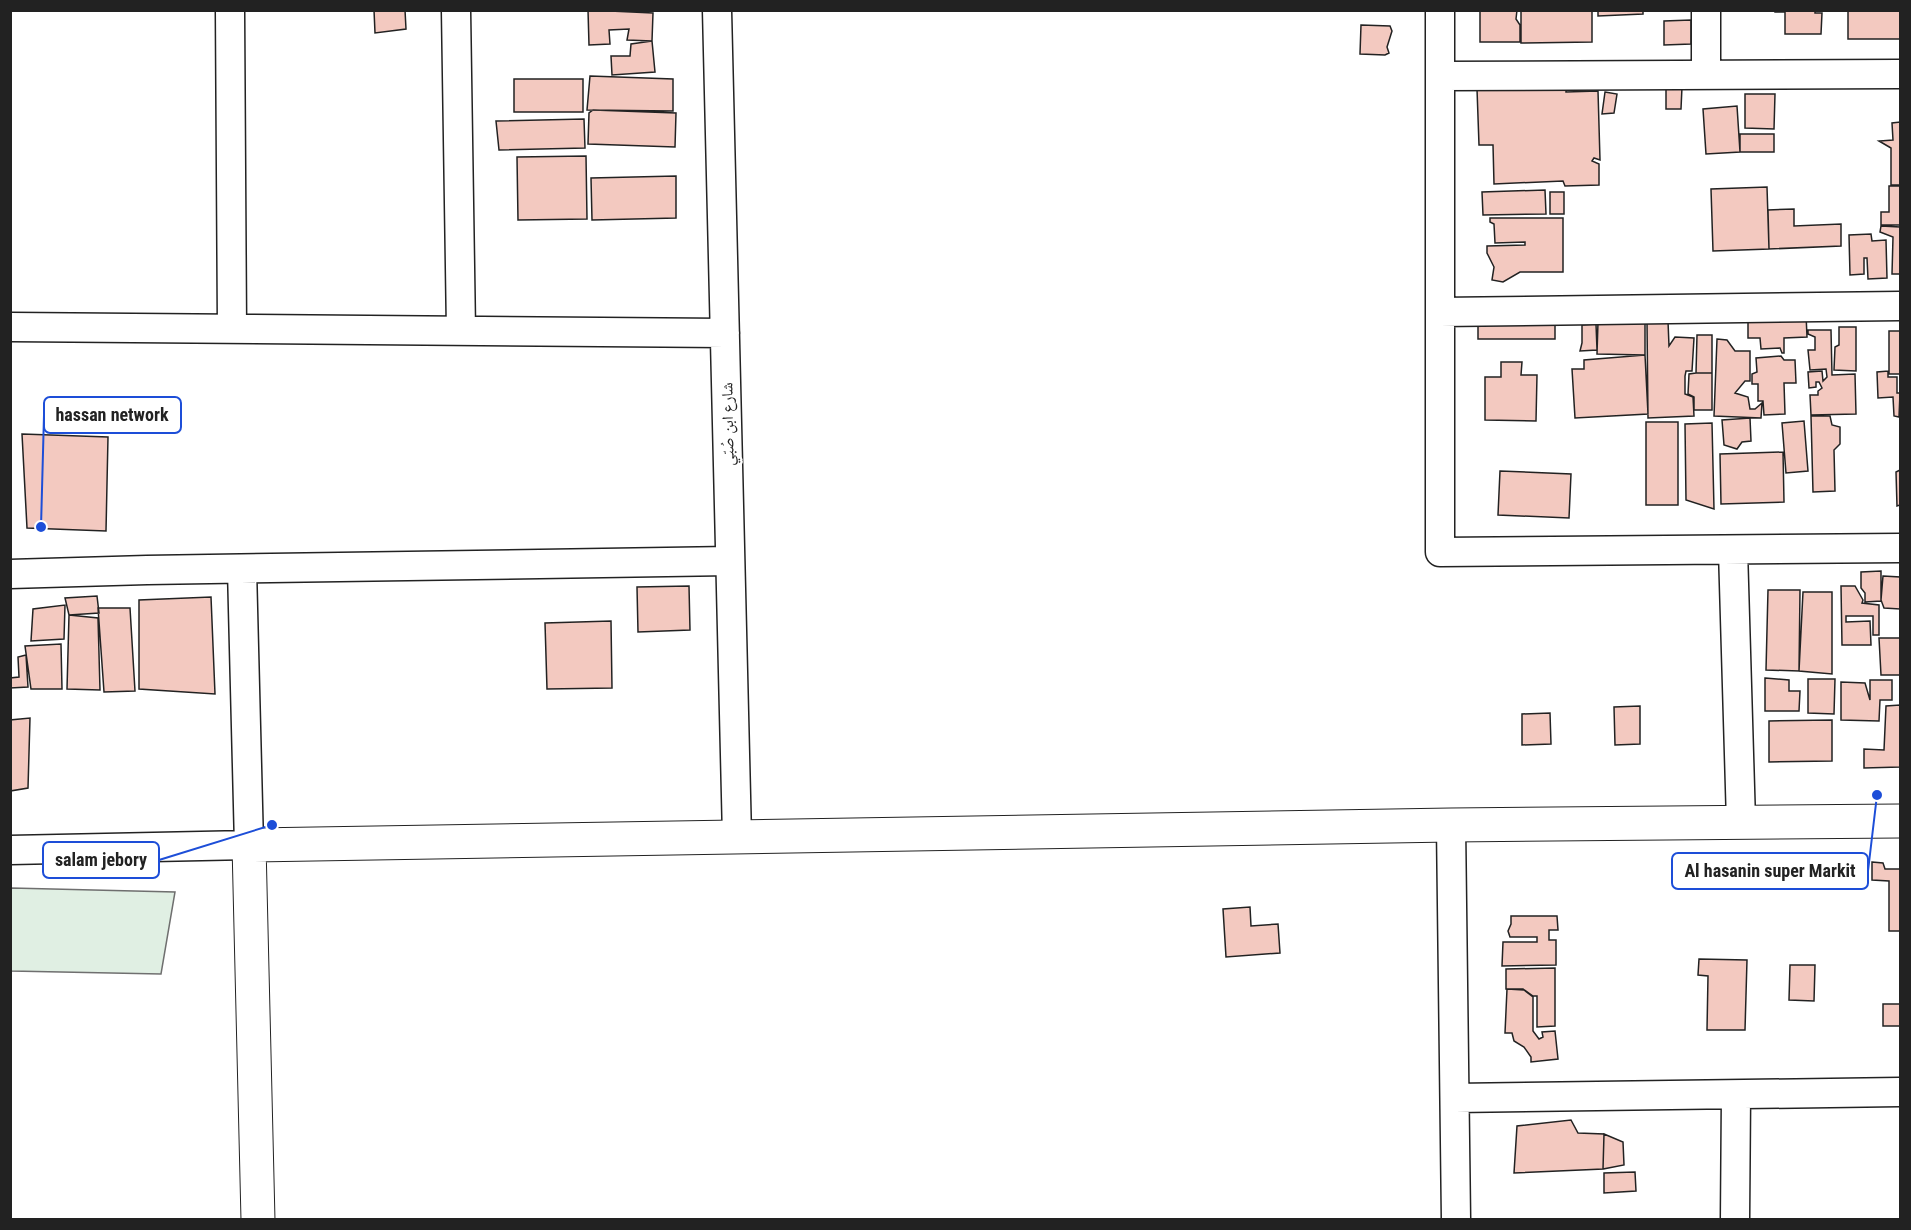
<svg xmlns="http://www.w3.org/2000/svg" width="1911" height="1230" viewBox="0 0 1911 1230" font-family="'Roboto Condensed','Noto Naskh Arabic',sans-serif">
  <rect width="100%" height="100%" fill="#fff"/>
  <!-- green -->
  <path fill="#e0efe3" stroke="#6f6f6f" stroke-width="1.5" d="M 11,888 L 175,892 L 161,974 L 11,971 Z"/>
  <!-- building -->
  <path fill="#f3c9c0" stroke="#222" stroke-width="1.5" d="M 374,10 L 405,10 L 406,29 L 375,33 Z
    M 588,10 L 653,13 L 652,41 L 627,40 L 629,29 L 609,30 L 610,44 L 589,45 Z
    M 1480,10 L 1517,10 L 1516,19 L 1520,25 L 1520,42 L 1480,42 Z
    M 1521,10 L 1592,10 L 1592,42 L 1521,43 Z
    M 1598,10 L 1643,10 L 1643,14 L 1598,16 Z
    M 1775,10 L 1815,10 L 1815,13 L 1822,13 L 1821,34 L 1785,34 L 1785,12 L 1775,12 Z
    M 1848,10 L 1900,10 L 1900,39 L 1848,39 Z
    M 1691,20 L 1691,44 L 1664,45 L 1664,21 Z
    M 1361,25 L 1390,26 L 1392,31 L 1387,47 L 1389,53 L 1385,55 L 1360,54 Z
    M 652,41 L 655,72 L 612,75 L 611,56 L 630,56 L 631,44 Z
    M 590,76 L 673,79 L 673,111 L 587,110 Z
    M 514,79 L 583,79 L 583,112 L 514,112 Z
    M 1566,85 L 1566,92 L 1598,91 L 1600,160 L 1594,158 L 1592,161 L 1599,164 L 1599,185 L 1565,186 L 1563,181 L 1494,184 L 1493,145 L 1479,145 L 1477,89 Z
    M 1666,87 L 1682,87 L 1681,109 L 1666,109 Z
    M 1605,92 L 1617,94 L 1614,113 L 1602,114 Z
    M 1745,94 L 1775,94 L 1774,129 L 1745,128 Z
    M 1737,106 L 1740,152 L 1706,154 L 1703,109 Z
    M 593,110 L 676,113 L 675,147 L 588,144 L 589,113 Z
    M 584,119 L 585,148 L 499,150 L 496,121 Z
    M 1900,122 L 1900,185 L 1891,185 L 1891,148 L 1879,141 L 1893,140 L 1892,123 Z
    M 1740,134 L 1774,134 L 1774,152 L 1740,152 Z
    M 586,156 L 587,219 L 518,220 L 517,157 Z
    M 676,176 L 676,218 L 592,220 L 591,178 Z
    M 1889,186 L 1900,186 L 1900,225 L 1881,225 L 1881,212 L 1889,212 Z
    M 1767,187 L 1769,249 L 1713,251 L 1711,189 Z
    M 1545,190 L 1546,214 L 1483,215 L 1482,192 Z
    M 1550,192 L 1564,192 L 1564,214 L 1550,214 Z
    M 1794,209 L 1794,226 L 1841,224 L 1841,246 L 1769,249 L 1768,210 Z
    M 1490,218 L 1563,218 L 1563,272 L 1520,272 L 1503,282 L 1492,280 L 1494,267 L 1487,253 L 1487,246 L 1525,245 L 1525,242 L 1495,243 L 1494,224 L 1490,222 Z
    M 1881,226 L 1900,227 L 1900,274 L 1892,274 L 1893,237 L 1880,232 Z
    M 1871,234 L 1872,241 L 1886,240 L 1887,278 L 1868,279 L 1867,258 L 1864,258 L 1864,274 L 1850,275 L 1849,235 Z
    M 1806,314 L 1807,337 L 1784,338 L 1784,353 L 1782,353 L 1780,348 L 1761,349 L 1760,338 L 1748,338 L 1748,319 Z
    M 1668,321 L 1669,346 L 1675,337 L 1694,338 L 1692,371 L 1686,371 L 1685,376 L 1685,394 L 1693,397 L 1694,416 L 1648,418 L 1647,322 Z
    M 1598,322 L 1645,323 L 1645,355 L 1597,354 Z
    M 1555,323 L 1555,339 L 1478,339 L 1478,324 Z
    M 1596,324 L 1597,350 L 1580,351 L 1582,343 L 1582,325 Z
    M 1839,327 L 1856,327 L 1856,371 L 1834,370 L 1835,347 L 1839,345 Z
    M 1808,330 L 1831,330 L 1832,375 L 1855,374 L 1856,414 L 1811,415 L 1810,395 L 1818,395 L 1818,391 L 1822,388 L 1819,382 L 1816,382 L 1816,387 L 1809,388 L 1808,372 L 1822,371 L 1823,381 L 1827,377 L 1826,369 L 1810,370 L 1808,350 L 1815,350 L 1815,337 L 1808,334 Z
    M 1889,331 L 1900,331 L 1900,374 L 1889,374 Z
    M 1697,335 L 1712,335 L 1712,373 L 1696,373 Z
    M 1717,339 L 1727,340 L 1735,351 L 1750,351 L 1750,381 L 1745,381 L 1735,393 L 1748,397 L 1750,409 L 1755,409 L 1762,403 L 1761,418 L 1714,416 Z
    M 1645,355 L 1648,414 L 1575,418 L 1572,369 L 1584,369 L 1584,360 Z
    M 1781,356 L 1784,360 L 1795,360 L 1796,383 L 1784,383 L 1785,414 L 1764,415 L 1763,401 L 1758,401 L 1758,384 L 1752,384 L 1752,374 L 1757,372 L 1756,358 Z
    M 1501,362 L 1522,362 L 1521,375 L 1537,375 L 1536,421 L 1485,420 L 1485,377 L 1501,377 Z
    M 1888,371 L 1888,377 L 1897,377 L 1897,393 L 1900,393 L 1899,417 L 1894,416 L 1893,397 L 1878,398 L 1877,372 Z
    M 1696,373 L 1712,373 L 1712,410 L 1694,410 L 1694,397 L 1688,394 L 1689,374 Z
    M 1811,416 L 1830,416 L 1832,425 L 1840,427 L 1840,444 L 1834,450 L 1835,491 L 1813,492 Z
    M 1750,418 L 1751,441 L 1742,442 L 1737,449 L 1724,445 L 1722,420 Z
    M 1804,421 L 1808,471 L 1786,473 L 1782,423 Z
    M 1646,422 L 1678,422 L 1678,505 L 1646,505 Z
    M 1712,423 L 1714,509 L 1686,500 L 1685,424 Z
    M 22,434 L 108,437 L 106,531 L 27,528 Z
    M 1783,452 L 1784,502 L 1721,504 L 1720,454 Z
    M 1900,470 L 1900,505 L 1897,506 L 1896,472 Z
    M 1500,471 L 1571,474 L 1569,518 L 1498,515 Z
    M 1881,571 L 1881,601 L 1865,602 L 1865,593 L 1861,588 L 1861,572 Z
    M 1883,576 L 1900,577 L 1900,609 L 1884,608 L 1881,600 Z
    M 689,586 L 690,630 L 638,632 L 637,587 Z
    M 1841,586 L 1855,586 L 1863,600 L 1862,603 L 1879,605 L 1879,635 L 1873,635 L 1873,616 L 1846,616 L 1846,622 L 1870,621 L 1871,645 L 1842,645 Z
    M 1768,590 L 1800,590 L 1799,671 L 1766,670 Z
    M 1803,592 L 1832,592 L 1832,674 L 1799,671 Z
    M 97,596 L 99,613 L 69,615 L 65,598 Z
    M 211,597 L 215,694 L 139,689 L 139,600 Z
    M 65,605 L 64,639 L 31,641 L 33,609 Z
    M 98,608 L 130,608 L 135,691 L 104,692 Z
    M 69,615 L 98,618 L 100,690 L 67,689 Z
    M 611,621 L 612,688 L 547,689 L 545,623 Z
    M 1879,638 L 1900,638 L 1900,675 L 1881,675 Z
    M 61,644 L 62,689 L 31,689 L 25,646 Z
    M 26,655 L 28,687 L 10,688 L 10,678 L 19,677 L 18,657 Z
    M 1765,678 L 1789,680 L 1789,691 L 1800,691 L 1799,711 L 1765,711 Z
    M 1808,679 L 1835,679 L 1834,714 L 1808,713 Z
    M 1870,680 L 1892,680 L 1892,700 L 1880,700 L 1879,721 L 1841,720 L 1841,682 L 1865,683 L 1870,700 Z
    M 1900,705 L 1900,767 L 1864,768 L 1864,749 L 1884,750 L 1886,706 Z
    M 1640,706 L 1640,744 L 1615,745 L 1614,707 Z
    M 1550,713 L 1551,744 L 1522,745 L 1522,714 Z
    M 30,718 L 28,788 L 10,791 L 10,720 Z
    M 1832,720 L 1832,761 L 1769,762 L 1769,721 Z
    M 1872,862 L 1883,863 L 1885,869 L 1900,869 L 1900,931 L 1889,931 L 1889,881 L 1872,880 Z
    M 1250,907 L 1251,926 L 1278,924 L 1280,953 L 1226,957 L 1223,909 Z
    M 1511,916 L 1557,916 L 1558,930 L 1549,930 L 1549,940 L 1556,940 L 1556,965 L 1502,966 L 1503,942 L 1537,942 L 1537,937 L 1510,937 L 1508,931 L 1511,924 Z
    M 1699,959 L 1747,960 L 1745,1030 L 1707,1030 L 1708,976 L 1698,975 Z
    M 1790,965 L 1815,965 L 1814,1001 L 1789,1000 Z
    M 1555,968 L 1555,1026 L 1537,1027 L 1537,996 L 1533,996 L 1523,989 L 1506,989 L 1506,969 Z
    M 1507,989 L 1524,990 L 1533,997 L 1533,1031 L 1539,1039 L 1543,1037 L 1542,1032 L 1555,1031 L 1558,1059 L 1531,1062 L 1531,1057 L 1524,1047 L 1514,1041 L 1512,1033 L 1505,1033 Z
    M 1883,1004 L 1900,1004 L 1900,1026 L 1883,1026 Z
    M 1571,1120 L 1578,1133 L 1604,1134 L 1603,1169 L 1514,1173 L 1517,1126 Z
    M 1604,1134 L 1623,1142 L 1624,1165 L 1603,1169 Z
    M 1635,1172 L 1636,1191 L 1604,1193 L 1604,1173 Z"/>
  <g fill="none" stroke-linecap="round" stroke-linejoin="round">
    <defs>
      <path id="minor" d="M 230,10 L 232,329
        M 456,10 L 461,331
        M 717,10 L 737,837
        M 1440,10 L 1440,552 L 1900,548
        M 1706,10 L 1706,74
        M 1440,76 L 1900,74
        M 1440,312 L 1900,306
        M 10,327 L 725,333
        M 1733,550 L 1741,822
        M 10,574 L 147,570 L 730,561
        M 1451,825 L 1456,1220
        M 10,850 L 249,845 L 242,569
        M 1455,1098 L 1900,1092
        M 1735,1220 L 1736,1095"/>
      <path id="tertiary" d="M 258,1220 L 249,845 L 1451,825 L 1900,821"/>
    </defs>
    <!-- minor casing -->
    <use href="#minor" stroke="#222" stroke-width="31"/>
    <!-- tertiary casing -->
    <use href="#tertiary" stroke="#222" stroke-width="35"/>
    <!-- minor -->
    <use href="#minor" stroke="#fff" stroke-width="28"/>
    <!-- tertiary -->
    <use href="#tertiary" stroke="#fff" stroke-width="33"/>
  </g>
  <g text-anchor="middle" stroke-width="4.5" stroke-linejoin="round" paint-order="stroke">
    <!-- street labels -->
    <g font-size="16" fill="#222" stroke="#fff">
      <text transform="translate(727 424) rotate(-91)" y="6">شارع ابن صُبّي</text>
    </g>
  </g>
  <!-- callouts -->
  <path fill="none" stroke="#1d4ed8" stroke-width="2" d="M41 527L44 415M272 825L159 860M1877 795L1868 871"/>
  <g fill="#1d4ed8" stroke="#fff" stroke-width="2">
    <circle cx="41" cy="527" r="6"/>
    <circle cx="272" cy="825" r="6"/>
    <circle cx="1877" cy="795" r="6"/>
  </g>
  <g fill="#fff" stroke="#1d4ed8" stroke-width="2">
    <rect x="44" y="397" width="137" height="36" rx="6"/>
    <rect x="43" y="842" width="116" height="36" rx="6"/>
    <rect x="1672" y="853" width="196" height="36" rx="6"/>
  </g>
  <g font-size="18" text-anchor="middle" font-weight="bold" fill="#222">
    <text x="112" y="421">hassan network</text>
    <text x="101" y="866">salam jebory</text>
    <text x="1770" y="877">Al hasanin super Markit</text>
  </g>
  <!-- border -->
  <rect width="1911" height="1230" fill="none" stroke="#222222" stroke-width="24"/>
</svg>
